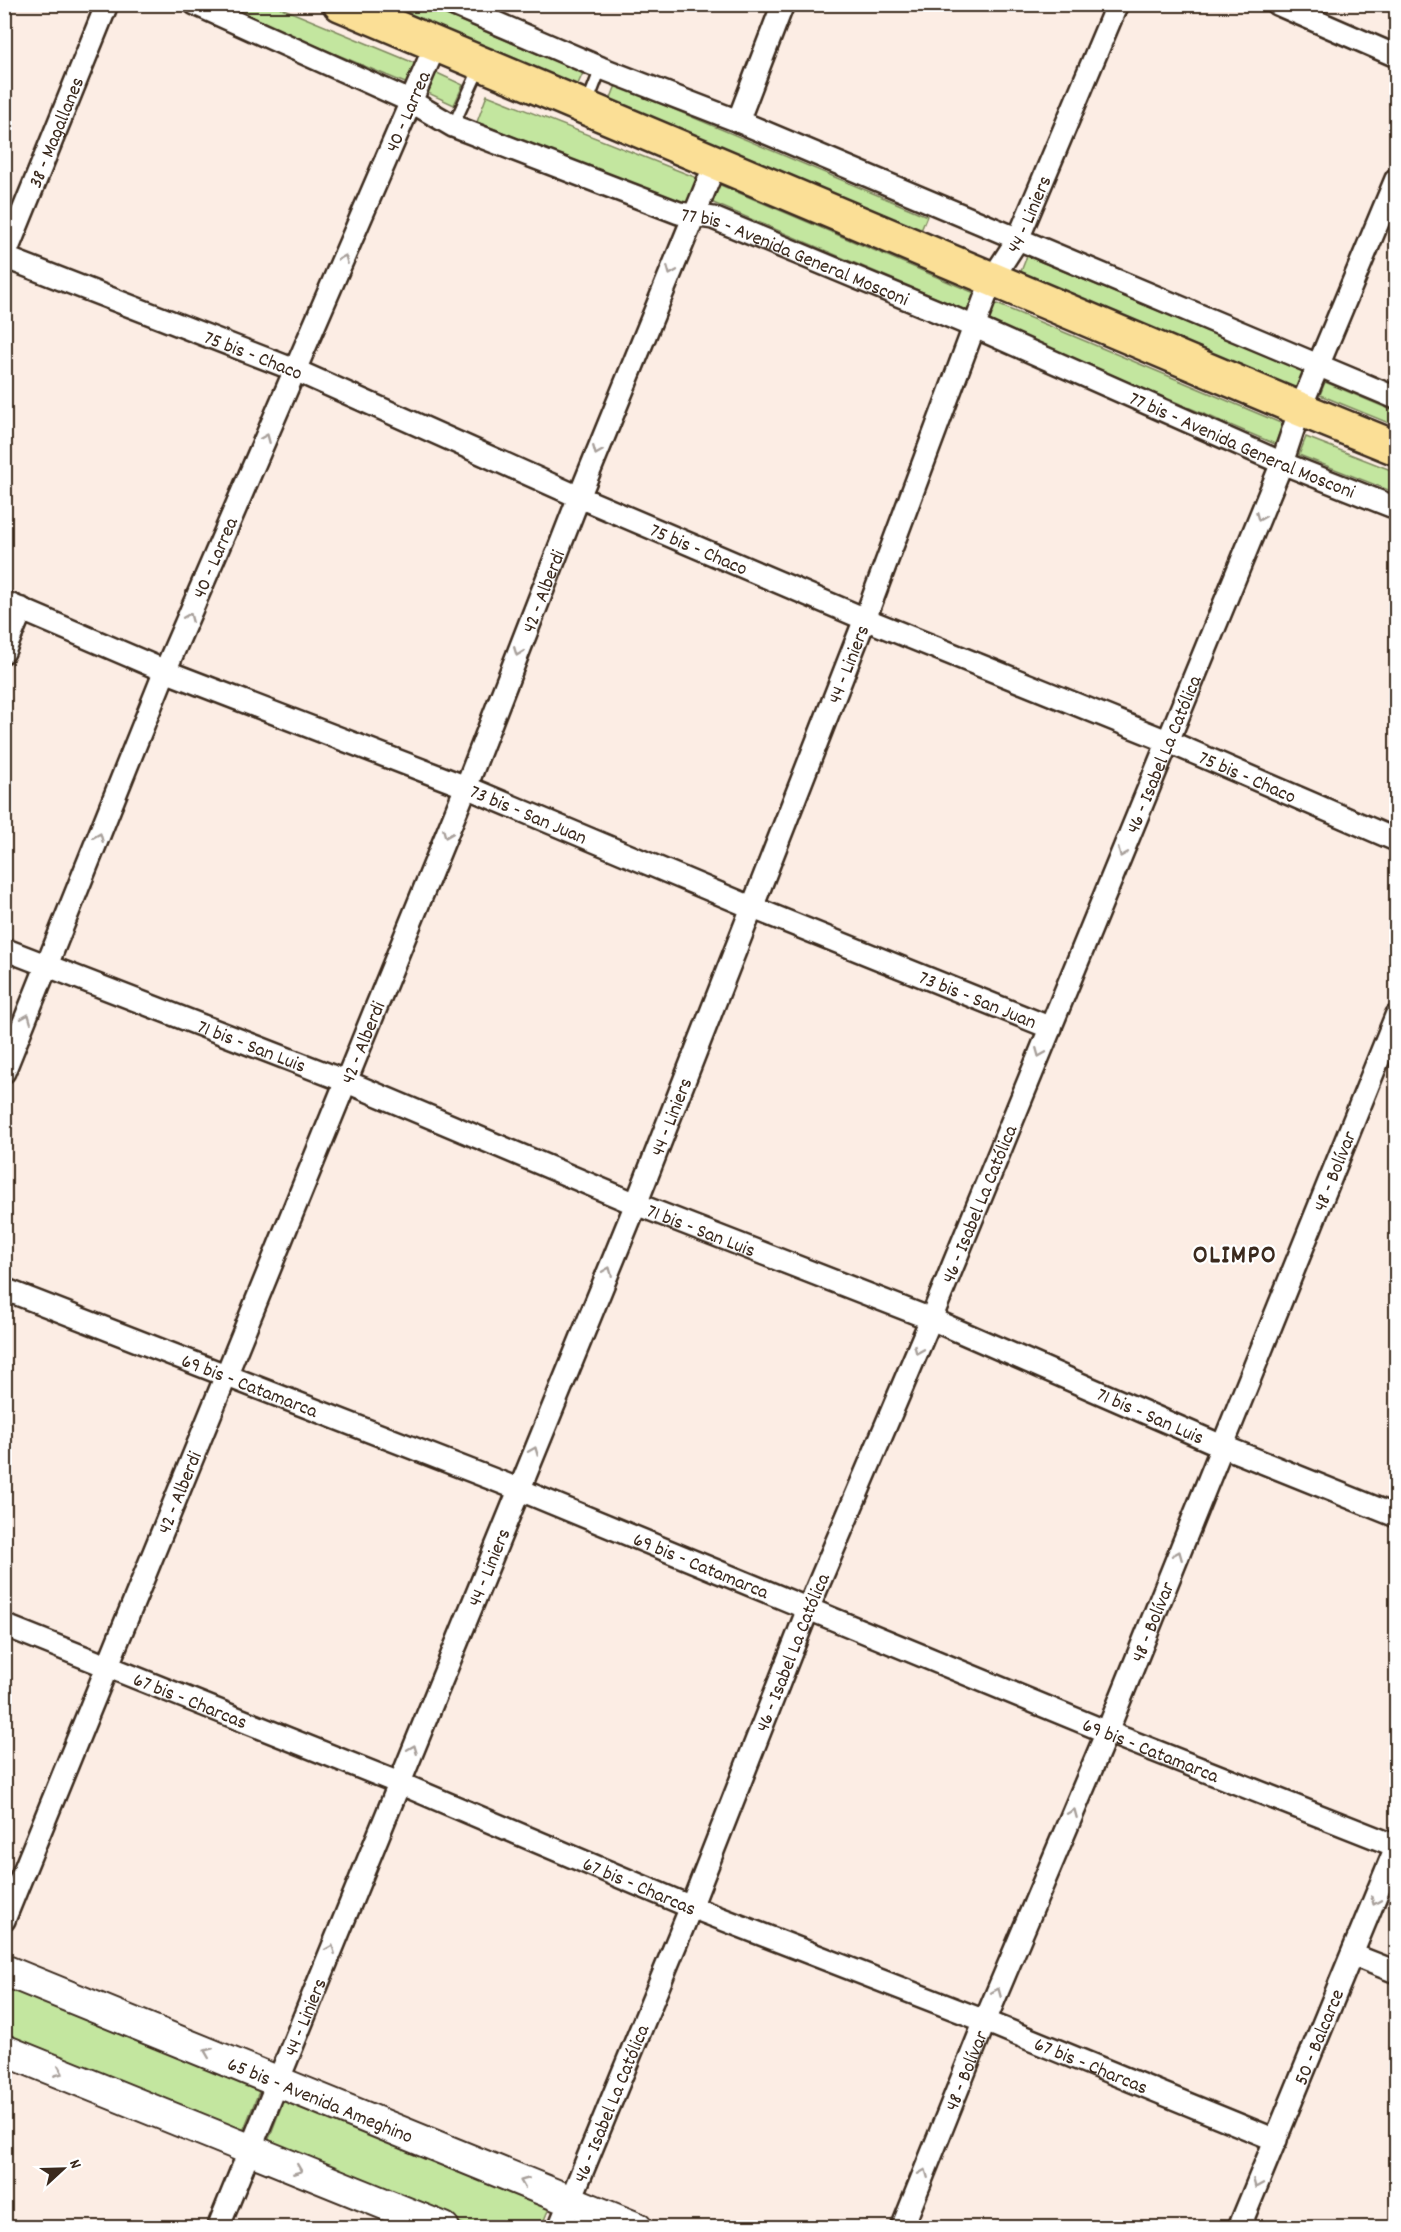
<svg xmlns="http://www.w3.org/2000/svg" width="1401" height="2232" viewBox="0 0 1401 2232" font-family="Dekko,sans-serif">
  <rect width="100%" height="100%" fill="#fcede4"/>
  <filter id="ink" filterUnits="userSpaceOnUse"><feTurbulence type="fractalNoise" baseFrequency=".0167" numOctaves="2"/><feDisplacementMap in="SourceGraphic" scale="12" xChannelSelector="R" yChannelSelector="G"/><feConvolveMatrix kernelMatrix="1 2 1 2 8 2 1 2 1" color-interpolation-filters="sRGB"/></filter>
  <g filter="url(#ink)">
    <!-- grass -->
    <path fill="#c3e69f" stroke="#7f885e" stroke-width="1.5" d="M 218,5 L 274,5 L 419,65 L 410,85 Z
      M 394,5 L 423,5 L 583,73 L 577,86 L 393,8 Z
      M 435,72 L 463,85 L 454,105 L 426,92 Z
      M 616,85 L 927,216 L 920,233 L 609,103 Z
      M 487,95 L 697,178 L 686,205 L 477,122 Z
      M 718,184 L 977,294 L 970,312 L 711,202 Z
      M 1027,256 L 1305,372 L 1297,390 L 1020,274 Z
      M 992,302 L 1283,424 L 1275,444 L 984,321 Z
      M 1325,382 L 1396,412 L 1396,426 L 1320,395 Z
      M 1306,437 L 1396,472 L 1396,493 L 1299,455 Z
      M 4,1984 L 260,2089 L 241,2136 L 5,2039 Z
      M 285,2097 L 550,2206 L 541,2227 L 470,2227 L 267,2144 Z"/>
    <g fill="none" stroke-linecap="round" stroke-linejoin="round">
      <defs>
        <path id="service" d="M 587,104 L 601,68
          M 453,126 L 480,67"/>
        <g id="minor">
          <path id="s1" d="M 195,4 L 412,102 L 453,126 L 679,213 L 713,218 L 975,327 L 1282,463 L 1396,508"/>
          <path d="M 452,4 L 601,68 L 738,121 L 1396,398"/>
          <path d="M 1277,4 L 1396,56"/>
          <path d="M 738,121 L 783,4"/>
          <path id="s2" d="M 4,257 L 295,370 L 579,497 L 865,619 L 1167,741 L 1396,840"/>
          <path id="s3" d="M 4,258 L 107,4"/>
          <path id="s4" d="M 4,602 L 165,671 L 466,787 L 751,907 L 1051,1028"/>
          <path d="M 4,652 L 22,609"/>
          <path id="s5" d="M 4,949 L 345,1081 L 636,1204 L 931,1319 L 1222,1446 L 1396,1516"/>
          <path id="s6" d="M 4,1072 L 165,671 L 435,46"/>
          <path id="s7" d="M 4,1289 L 518,1489 L 1107,1732 L 1396,1846"/>
          <path id="s8" d="M 4,1625 L 399,1783 L 691,1907 L 985,2021 L 1276,2140"/>
          <path id="s9" d="M 4,1920 L 466,787 L 579,497 L 716,162"/>
          <path d="M 1353,1955 L 1396,1972"/>
          <path id="s10" d="M 218,2228 L 636,1204 L 865,619 L 992,279 L 1018,239 L 1117,4"/>
          <path id="s11" d="M 559,2228 L 691,1907 L 808,1609 L 931,1319 L 1282,463 L 1300,409 L 1396,179"/>
          <path id="s12" d="M 902,2228 L 985,2021 L 1107,1732 L 1396,1016"/>
          <path id="s13" d="M 1239,2228 L 1396,1847"/>
        </g>
        <g id="secondary">
          <path id="s14" d="M 4,1970 L 637,2228"/>
          <path d="M 4,2050 L 444,2228"/>
        </g>
        <path id="trunk" d="M 340,4 L 1300,409 L 1396,448"/>
      </defs>
      <!-- service casing -->
      <use href="#service" stroke="#3b2a1e" stroke-width="15"/>
      <!-- minor casing -->
      <use href="#minor" stroke="#3b2a1e" stroke-width="26"/>
      <!-- secondary casing -->
      <use href="#secondary" stroke="#3b2a1e" stroke-width="34"/>
      <!-- trunk casing -->
      <use href="#trunk" stroke="#3b2a1e" stroke-width="38"/>
      <!-- service -->
      <use href="#service" stroke="#fff" stroke-width="10"/>
      <!-- minor -->
      <use href="#minor" stroke="#fff" stroke-width="21"/>
      <!-- secondary -->
      <use href="#secondary" stroke="#fff" stroke-width="30"/>
      <!-- trunk -->
      <use href="#trunk" stroke="#fbdf96" stroke-width="33"/>
    </g>
    <!-- one-way arrows -->
    <defs><path id="oneway-chevron" d="M-2-3.5L2.5 0L-2 3.5" fill="none" stroke-width="1.6" stroke-linecap="round" stroke-linejoin="round" transform="scale(1.5)"/></defs>
    <g stroke="#a79f9a">
      <use href="#oneway-chevron" transform="translate(344 259) rotate(-67)"/>
      <use href="#oneway-chevron" transform="translate(671 271) rotate(112)"/>
      <use href="#oneway-chevron" transform="translate(266 438) rotate(-67)"/>
      <use href="#oneway-chevron" transform="translate(597 451) rotate(112)"/>
      <use href="#oneway-chevron" transform="translate(1260 517) rotate(112)"/>
      <use href="#oneway-chevron" transform="translate(189 617) rotate(-67)"/>
      <use href="#oneway-chevron" transform="translate(518 652) rotate(111)"/>
      <use href="#oneway-chevron" transform="translate(447 834) rotate(112)"/>
      <use href="#oneway-chevron" transform="translate(99 837) rotate(-68)"/>
      <use href="#oneway-chevron" transform="translate(1122 853) rotate(112)"/>
      <use href="#oneway-chevron" transform="translate(27 1018) rotate(-68)"/>
      <use href="#oneway-chevron" transform="translate(1040 1053) rotate(112)"/>
      <use href="#oneway-chevron" transform="translate(608 1271) rotate(-68)"/>
      <use href="#oneway-chevron" transform="translate(918 1350) rotate(113)"/>
      <use href="#oneway-chevron" transform="translate(534 1451) rotate(-68)"/>
      <use href="#oneway-chevron" transform="translate(1178 1555) rotate(-68)"/>
      <use href="#oneway-chevron" transform="translate(413 1749) rotate(-68)"/>
      <use href="#oneway-chevron" transform="translate(1073 1813) rotate(-67)"/>
      <use href="#oneway-chevron" transform="translate(1375 1901) rotate(112)"/>
      <use href="#oneway-chevron" transform="translate(331 1949) rotate(-68)"/>
      <use href="#oneway-chevron" transform="translate(997 1992) rotate(-67)"/>
      <use href="#oneway-chevron" transform="translate(208 2052) rotate(-158)"/>
      <use href="#oneway-chevron" transform="translate(59 2072) rotate(22)"/>
      <use href="#oneway-chevron" transform="translate(298 2170) rotate(22)"/>
      <use href="#oneway-chevron" transform="translate(924 2173) rotate(-68)"/>
      <use href="#oneway-chevron" transform="translate(524 2182) rotate(-158)"/>
      <use href="#oneway-chevron" transform="translate(1257 2184) rotate(113)"/>
    </g>
  </g>
  <g text-anchor="middle" stroke-width="4.5" stroke-linejoin="round" paint-order="stroke">
    <!-- street labels -->
    <g font-size="20" fill="#3b2a1e" stroke="#fff">
      <text dy="7" stroke="none"><textPath href="#s6" startOffset="1042">40 - Larrea</textPath></text>
      <text dy="7" stroke="none"><textPath href="#s3" startOffset="136">38 - Magallanes</textPath></text>
      <text dy="7" stroke="none"><textPath href="#s10" startOffset="2172">44 - Liniers</textPath></text>
      <text dy="7" stroke="none"><textPath href="#s1" startOffset="652">77 bis - Avenida General Mosconi</textPath></text>
      <text dy="7" stroke="none"><textPath href="#s2" startOffset="268">75 bis - Chaco</textPath></text>
      <text dy="7" stroke="none"><textPath href="#s1" startOffset="1138">77 bis - Avenida General Mosconi</textPath></text>
      <text dy="7" stroke="none"><textPath href="#s2" startOffset="754">75 bis - Chaco</textPath></text>
      <text dy="7" stroke="none"><textPath href="#s6" startOffset="556">40 - Larrea</textPath></text>
      <text dy="7" stroke="none"><textPath href="#s9" startOffset="1434">42 - Alberdi</textPath></text>
      <text dy="7" stroke="none"><textPath href="#s10" startOffset="1686">44 - Liniers</textPath></text>
      <text dy="7" stroke="none"><textPath href="#s11" startOffset="1593">46 - Isabel La Católica</textPath></text>
      <text dy="7" stroke="none"><textPath href="#s2" startOffset="1348">75 bis - Chaco</textPath></text>
      <text dy="7" stroke="none"><textPath href="#s4" startOffset="566">73 bis - San Juan</textPath></text>
      <text dy="7" stroke="none"><textPath href="#s4" startOffset="1052">73 bis - San Juan</textPath></text>
      <text dy="7" stroke="none"><textPath href="#s9" startOffset="948">42 - Alberdi</textPath></text>
      <text dy="7" stroke="none"><textPath href="#s5" startOffset="266">71 bis - San Luis</textPath></text>
      <text dy="7" stroke="none"><textPath href="#s10" startOffset="1200">44 - Liniers</textPath></text>
      <text dy="7" stroke="none"><textPath href="#s12" startOffset="1142">48 - Bolívar</textPath></text>
      <text dy="7" stroke="none"><textPath href="#s11" startOffset="1107">46 - Isabel La Católica</textPath></text>
      <text dy="7" stroke="none"><textPath href="#s5" startOffset="752">71 bis - San Luis</textPath></text>
      <text dy="7" stroke="none"><textPath href="#s7" startOffset="264">69 bis - Catamarca</textPath></text>
      <text dy="7" stroke="none"><textPath href="#s5" startOffset="1238">71 bis - San Luis</textPath></text>
      <text dy="7" stroke="none"><textPath href="#s9" startOffset="462">42 - Alberdi</textPath></text>
      <text dy="7" stroke="none"><textPath href="#s7" startOffset="750">69 bis - Catamarca</textPath></text>
      <text dy="7" stroke="none"><textPath href="#s10" startOffset="714">44 - Liniers</textPath></text>
      <text dy="7" stroke="none"><textPath href="#s12" startOffset="656">48 - Bolívar</textPath></text>
      <text dy="7" stroke="none"><textPath href="#s11" startOffset="621">46 - Isabel La Católica</textPath></text>
      <text dy="7" stroke="none"><textPath href="#s8" startOffset="201">67 bis - Charcas</textPath></text>
      <text dy="7" stroke="none"><textPath href="#s7" startOffset="1236">69 bis - Catamarca</textPath></text>
      <text dy="7" stroke="none"><textPath href="#s8" startOffset="687">67 bis - Charcas</textPath></text>
      <text dy="7" stroke="none"><textPath href="#s10" startOffset="228">44 - Liniers</textPath></text>
      <text dy="7" stroke="none"><textPath href="#s13" startOffset="207">50 - Balcarce</textPath></text>
      <text dy="7" stroke="none"><textPath href="#s8" startOffset="1173">67 bis - Charcas</textPath></text>
      <text dy="7" stroke="none"><textPath href="#s12" startOffset="170">48 - Bolívar</textPath></text>
      <text dy="7" stroke="none"><textPath href="#s14" startOffset="342">65 bis - Avenida Ameghino</textPath></text>
      <text dy="7" stroke="none"><textPath href="#s11" startOffset="135">46 - Isabel La Católica</textPath></text>
    </g>
    <!-- district labels -->
    <g font-size="26" font-weight="bold" letter-spacing="1.5" fill="#3b2a1e" stroke="#fff">
      <text x="1235" y="1262">OLIMPO</text>
    </g>
  </g>
  <!-- margin -->
  <rect width="1401" height="2232" fill="none" stroke="#fff" stroke-width="24"/>
  <rect x="12" y="12" width="1377" height="2208" fill="none" stroke="#3b2a1e" stroke-width="2" filter="url(#ink)"/>
  <!-- north arrow -->
  <g transform="translate(63 2169) rotate(68)" stroke="#ffffff" stroke-width="4.5" paint-order="stroke">
  <path d="M0-4.5L10 22L0 15L-10 22Z" fill="#3b2a1e"/>
  <text y="-9" font-size="16" font-weight="bold" text-anchor="middle" fill="#3b2a1e">N</text>
  </g>
</svg>
